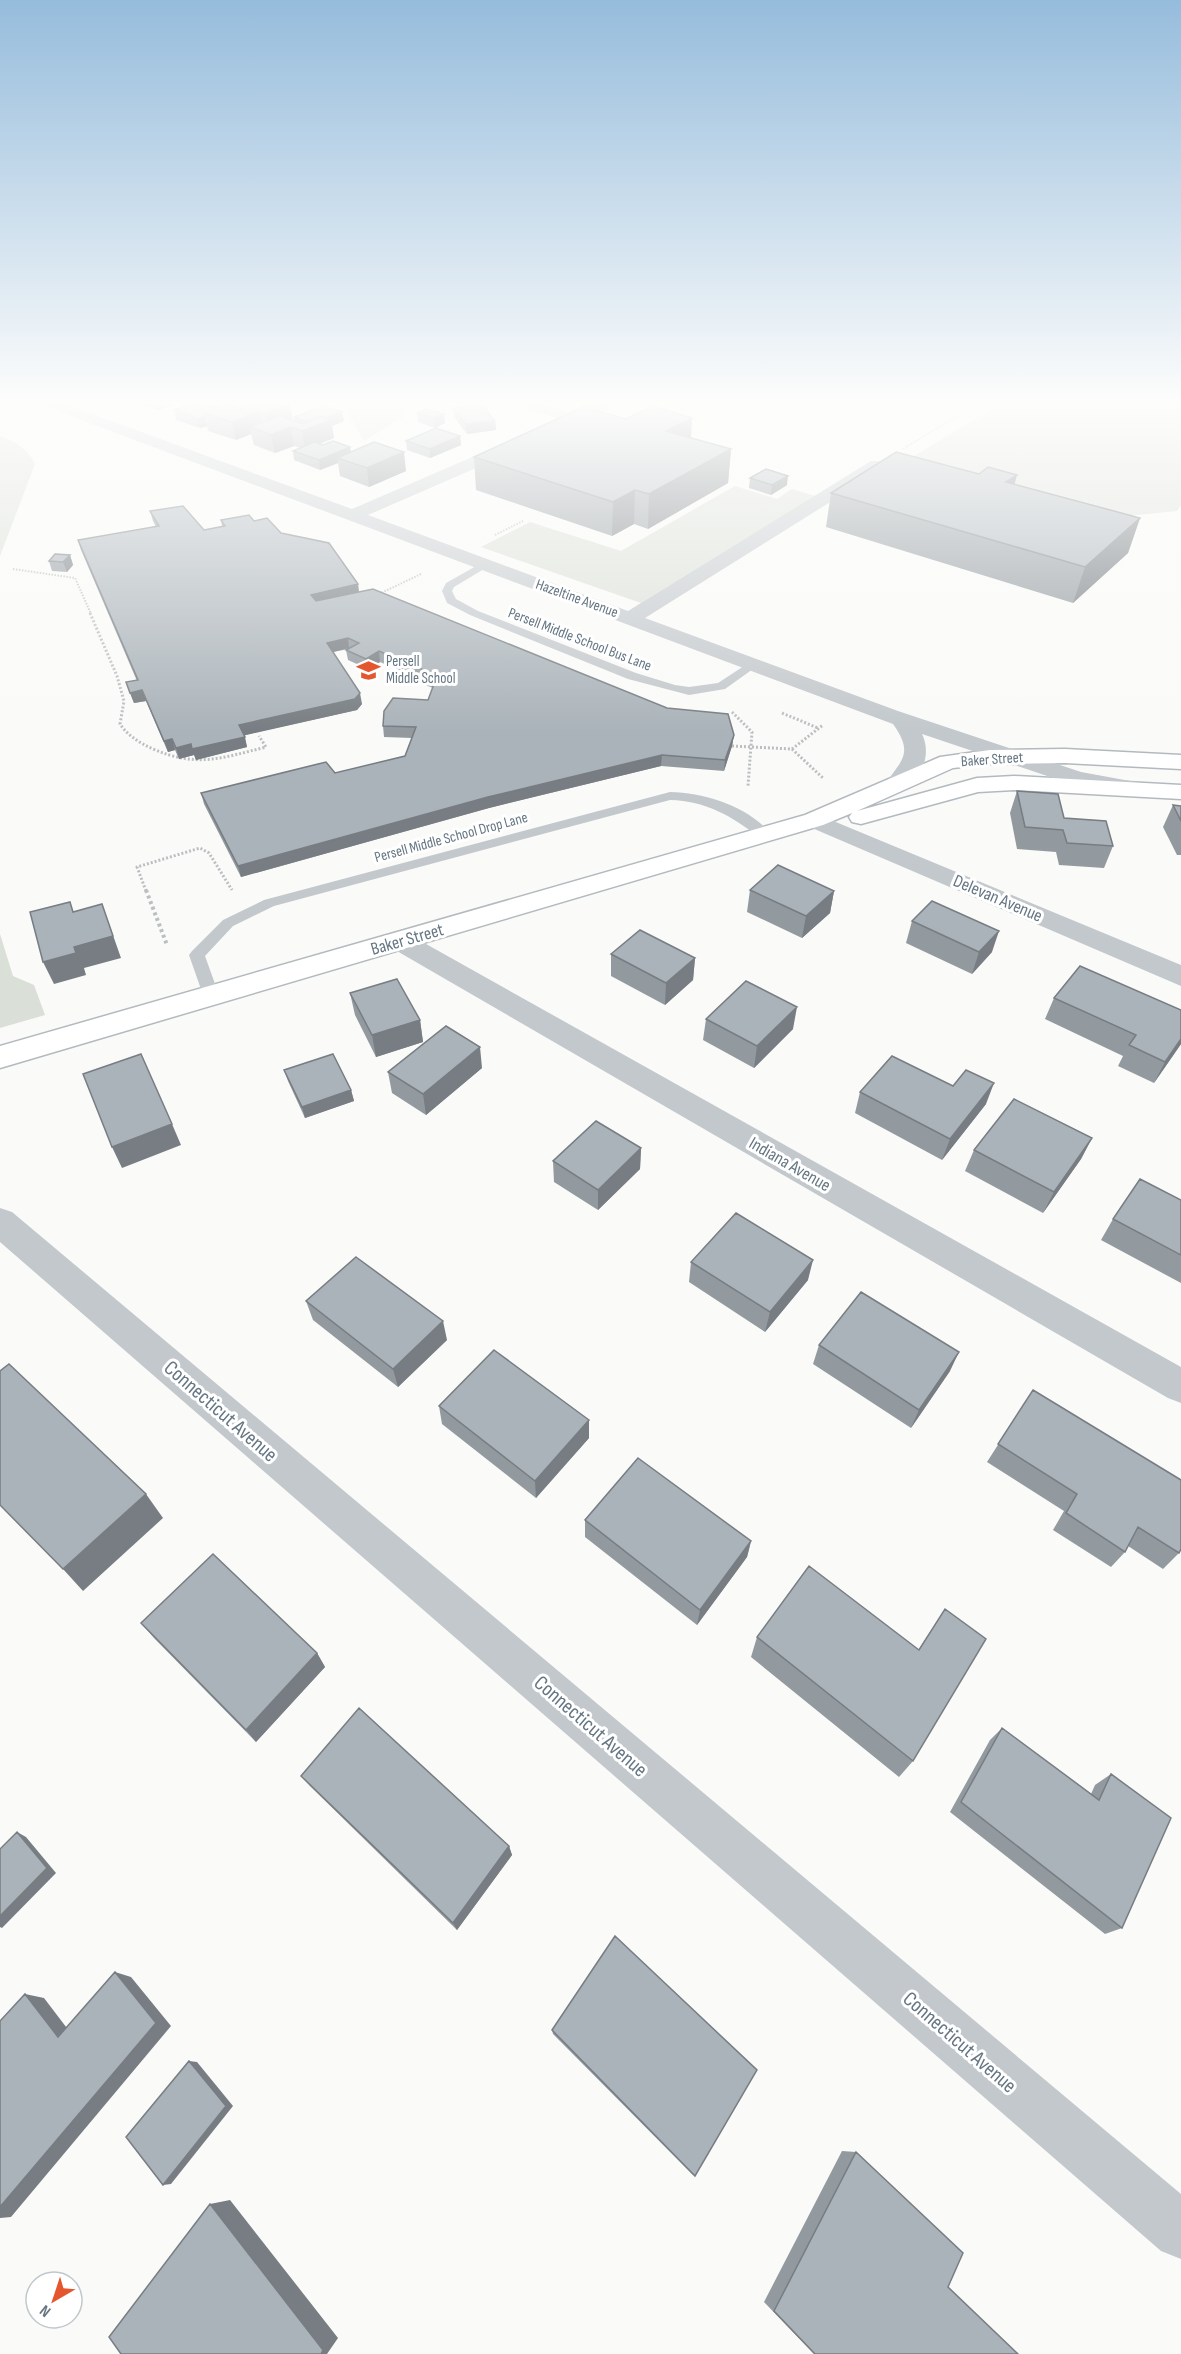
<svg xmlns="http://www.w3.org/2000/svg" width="1181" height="2354" viewBox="0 0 1181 2354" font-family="'Sofia Sans Condensed',sans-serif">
  <rect width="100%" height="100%" fill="#fafaf8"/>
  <!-- green -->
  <path fill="#dadfd7" d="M 342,403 L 402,403 L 404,416 L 364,441 Z
    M 1002,403 L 1181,403 L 1181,505 L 1177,511 L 1127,516 L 904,462 Z
    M 0,436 C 16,442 28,449 35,464 L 0,556 Z
    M 735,486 L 777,499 L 792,489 L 815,496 L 641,603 L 481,547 L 530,522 L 621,551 Z
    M 0,934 L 13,976 L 34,985 L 45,1015 L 0,1028 Z"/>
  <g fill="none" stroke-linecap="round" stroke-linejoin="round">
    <defs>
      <path id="secondary" d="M 1065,749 L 1181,755 L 1181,769 L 1065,763 L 990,764 L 953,768 L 857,811 L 977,778 L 1014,776 L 1181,785 L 1181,799 L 1014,790 L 978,792 L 861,824 L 852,822 L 849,817 L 852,813 L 823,825 L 0,1068 L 0,1046 L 805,815 L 940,757 L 990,750 Z"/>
    </defs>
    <!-- secondary casing -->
    <use href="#secondary" stroke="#b3babf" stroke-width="3"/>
    <!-- path-far2 -->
    <path stroke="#bbbfc2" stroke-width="2" stroke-dasharray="1.5 1.5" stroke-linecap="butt" d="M 903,449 L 978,403
      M 495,535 L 523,521
      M 13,569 L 75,578 L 91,614
      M 379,594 L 421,574"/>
    <!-- path-far1 -->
    <path stroke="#bbbfc2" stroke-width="3" stroke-dasharray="2 2" stroke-linecap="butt" d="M 90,613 L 117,676 L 124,701 L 120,724 C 128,736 140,743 153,749 C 197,768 222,758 266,747 L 259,736
      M 732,712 L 752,732 L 748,786
      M 782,713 L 818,728
      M 732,746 L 792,749 L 823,725
      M 792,749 L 824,779
      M 146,891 L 137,867 L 200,848 L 209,853 L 232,890"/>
    <!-- path -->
    <path stroke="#bbbfc2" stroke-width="4" stroke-dasharray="3 3" stroke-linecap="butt" d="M 146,890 L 167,945"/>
    <!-- lane -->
    <path fill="#c3c8cc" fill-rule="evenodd" d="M 485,561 L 490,564 L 489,566 L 454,587 L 452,591 L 456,599 L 478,611 L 636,673 L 675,685 L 689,687 L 718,683 L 750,662 L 760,664 L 725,689 L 689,695 L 628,679 L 470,615 L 447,603 L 442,591 L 446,583 Z
      M 670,792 C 706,793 748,806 772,835 L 765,839 L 760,838 C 732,816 706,801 670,800 L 274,906 L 233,926 L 205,956 L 219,995 L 211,1000 L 203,995 L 189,955 L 192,951 L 223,920 L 264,900 Z"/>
    <!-- street -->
    <path fill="#c3c8cc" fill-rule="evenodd" d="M 41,403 L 62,403 L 352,509 L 560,419 L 518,406 L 516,403 L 538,403 L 574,413 L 599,403 L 618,403 L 616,406 L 582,422 L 368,515 L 628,611 L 871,461 L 883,461 L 885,465 L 883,469 L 645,618 L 898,711 L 1081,772 L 1141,783 L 1144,788 L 1141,793 L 1132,795 L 1068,783 L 922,734 C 934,757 917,796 888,789 L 885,784 C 902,760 914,753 893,724 L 44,406 Z
      M 814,813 L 1181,965 L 1181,986 L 805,825 L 802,820 L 805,815 Z
      M 400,932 L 410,935 L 1181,1367 L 1181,1403 L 1168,1398 L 390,947 L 386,941 L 390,935 Z
      M 0,1208 L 12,1212 L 1181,2194 L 1181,2259 L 1161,2251 L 0,1242 Z"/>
    <!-- secondary -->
    <use href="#secondary" fill="#fff" fill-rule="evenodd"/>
  </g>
  <!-- wall -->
  <path fill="#929a9f" d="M 138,403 L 179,403 L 158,410 Z
    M 193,403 L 228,403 L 229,405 L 241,409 L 268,405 L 290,404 L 292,420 L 294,421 L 294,417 L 344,421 L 332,426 L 334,438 L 319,444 L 351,452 L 406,471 L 369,487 L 340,476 L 338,463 L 320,470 L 294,460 L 293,451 L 300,448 L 294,446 L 275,453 L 254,445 L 251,434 L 236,440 L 208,431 L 207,426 L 200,428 L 176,420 L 174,410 Z
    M 453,408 L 495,421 L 496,430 L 467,434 L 454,417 Z
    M 427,409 L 445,423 L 435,428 L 418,422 L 417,413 Z
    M 692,418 L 691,438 L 731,449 L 728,483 L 648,529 L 634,524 L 612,536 L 476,490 L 474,457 L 626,419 Z
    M 460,436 L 461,445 L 430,458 L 407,450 L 406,441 Z
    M 750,478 L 787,485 L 771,495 L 749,488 Z
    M 1014,484 L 1140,518 L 1128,553 L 1073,603 L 826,527 L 831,493 Z
    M 150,511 L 204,530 L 222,526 L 221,520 L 254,521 L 281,533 L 358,584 L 359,592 L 734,735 L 732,746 L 724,771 L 661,766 L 489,808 L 241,877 L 204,804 L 201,793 L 335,773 L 405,756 L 412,738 L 384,737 L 383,726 L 428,700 L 433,688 L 423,684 L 423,680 L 380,662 L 368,669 L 348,660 L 346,650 L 348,649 L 333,652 L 362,704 L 357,710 L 244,735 L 247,747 L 196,760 L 194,755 L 179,759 L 175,750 L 168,752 L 146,701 L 134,703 L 126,682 L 137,681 L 81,550 L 78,540 L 156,527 L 153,521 Z
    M 70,555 L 73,565 L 67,572 L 52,571 L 49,561 Z
    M 1017,791 L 1113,846 L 1104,868 L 1059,865 L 1056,852 L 1017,849 L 1010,813 Z
    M 1173,805 L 1181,806 L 1181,855 L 1177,855 L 1163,827 Z
    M 750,890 L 834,891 L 830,913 L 802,938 L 747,912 Z
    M 912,921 L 992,952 L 972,974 L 906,943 Z
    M 611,954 L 695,958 L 693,980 L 665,1005 L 611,976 Z
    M 350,993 L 420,1020 L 423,1042 L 376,1057 L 355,1015 Z
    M 1054,998 L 1181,1044 L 1154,1083 L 1118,1066 L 1123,1056 L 1045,1019 Z
    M 706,1019 L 793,1029 L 754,1068 L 703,1040 Z
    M 482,1068 L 426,1115 L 392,1093 L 388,1072 Z
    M 284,1070 L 351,1090 L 354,1101 L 305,1118 L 288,1081 Z
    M 953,1086 L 986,1104 L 942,1160 L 855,1113 L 860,1092 Z
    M 1092,1138 L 1081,1159 L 1043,1213 L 965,1171 L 974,1150 Z
    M 641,1148 L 640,1169 L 598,1210 L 554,1182 L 553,1161 Z
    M 1181,1200 L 1181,1283 L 1101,1240 L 1113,1219 Z
    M 691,1262 L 808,1280 L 765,1332 L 689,1282 Z
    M 306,1301 L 447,1340 L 398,1387 L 313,1320 Z
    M 819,1345 L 950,1371 L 911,1428 L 813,1364 Z
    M 1033,1390 L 1179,1553 L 1163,1569 L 1128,1546 L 1125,1552 L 1111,1567 L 1053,1530 L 1064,1511 L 987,1462 Z
    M 439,1406 L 589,1420 L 589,1438 L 536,1498 L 442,1424 Z
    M 585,1520 L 751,1541 L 747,1557 L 697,1625 L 585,1537 Z
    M 945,1609 L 913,1761 L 899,1777 L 751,1657 L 757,1637 L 919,1649 Z
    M 141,1623 L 317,1653 L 325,1667 L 256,1742 L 154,1638 Z
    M 1002,1728 L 1091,1794 L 1095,1785 L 1111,1774 L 1122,1928 L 1105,1934 L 950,1812 L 990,1740 Z
    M 301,1776 L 509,1846 L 512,1855 L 457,1930 L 310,1786 Z
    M 552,2030 L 695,2176 L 692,2174 L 553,2034 Z
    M 842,2151 L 856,2152 L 814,2354 L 764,2302 Z"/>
  <!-- shaded-wall -->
  <path fill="#777d82" d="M 156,403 L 179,403 L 158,410 Z
    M 214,403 L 228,403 L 229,407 L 211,414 L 209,405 Z
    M 290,404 L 293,422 L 270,432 L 266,414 Z
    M 259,411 L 262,429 L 250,427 L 251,434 L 236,440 L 232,422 Z
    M 342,412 L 344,421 L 332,426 L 334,438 L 305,450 L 302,431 L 312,423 Z
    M 444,414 L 445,423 L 435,428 L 434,418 Z
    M 205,416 L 207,426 L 200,428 L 198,419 Z
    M 692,418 L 690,450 L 666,431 Z
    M 495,421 L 496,430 L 467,434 L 466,424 Z
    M 291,427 L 294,446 L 275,453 L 271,435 Z
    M 460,436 L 461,445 L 430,458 L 430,449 Z
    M 350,447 L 352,457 L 337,458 L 338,463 L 320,470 L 319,460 Z
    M 731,449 L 728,483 L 648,529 L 649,494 Z
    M 404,452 L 406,471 L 369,487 L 367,468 Z
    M 1017,475 L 1008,509 L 1006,482 Z
    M 788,476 L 787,485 L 771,495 L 772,485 Z
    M 635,490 L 634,524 L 612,536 L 613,502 Z
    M 1140,518 L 1128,553 L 1073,603 L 1085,567 Z
    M 70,555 L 73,565 L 67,572 L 63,562 Z
    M 358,584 L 359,594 L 313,605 L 311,595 Z
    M 348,638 L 349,648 L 329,653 L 327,643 Z
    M 379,651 L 380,662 L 368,669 L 366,659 Z
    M 437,676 L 432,688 L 431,677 Z
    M 142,690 L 146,701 L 134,703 L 130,693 Z
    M 360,693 L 362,704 L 357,710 L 242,736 L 239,725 Z
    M 734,735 L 732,746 L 724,771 L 725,760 Z
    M 245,737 L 247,747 L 196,760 L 192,749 Z
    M 172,739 L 175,750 L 168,752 L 164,741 Z
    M 191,744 L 194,755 L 179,759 L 176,748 Z
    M 662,755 L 661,766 L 489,808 L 241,877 L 238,866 L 488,797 Z
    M 834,891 L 830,913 L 802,938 L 806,916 Z
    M 102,904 L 121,958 L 84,968 L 86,975 L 54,984 L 43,962 L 74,947 Z
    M 999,931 L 992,952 L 972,974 L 979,952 Z
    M 695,958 L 693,980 L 665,1005 L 666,983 Z
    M 797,1007 L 793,1029 L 754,1068 L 757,1046 Z
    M 420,1020 L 423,1042 L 376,1057 L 372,1035 Z
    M 1181,1039 L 1181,1044 L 1154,1083 L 1165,1062 Z
    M 480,1047 L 482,1068 L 426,1115 L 423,1094 Z
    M 994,1083 L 986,1104 L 942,1160 L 950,1139 Z
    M 351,1090 L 354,1101 L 305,1118 L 302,1107 Z
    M 172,1124 L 181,1145 L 122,1168 L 112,1147 Z
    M 1092,1138 L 1081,1159 L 1043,1213 L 1054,1192 Z
    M 641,1148 L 640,1169 L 598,1210 L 598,1190 Z
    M 813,1260 L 808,1280 L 765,1332 L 770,1312 Z
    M 443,1321 L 447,1340 L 398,1387 L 393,1369 Z
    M 959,1352 L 950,1371 L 911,1428 L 919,1410 Z
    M 589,1420 L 589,1438 L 536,1498 L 535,1481 Z
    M 146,1494 L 163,1518 L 83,1591 L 63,1569 Z
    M 751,1541 L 747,1557 L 697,1625 L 700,1610 Z
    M 317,1653 L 325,1667 L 256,1742 L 246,1730 Z
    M 17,1832 L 26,1837 L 56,1873 L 2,1928 L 0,1927 L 0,1916 Z
    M 509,1846 L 512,1855 L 457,1930 L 453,1923 Z
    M 115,1972 L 131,1977 L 171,2026 L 11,2217 L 0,2218 L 0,2207 Z
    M 25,1994 L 44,1998 L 76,2040 L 58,2037 Z
    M 189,2061 L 197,2062 L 233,2106 L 171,2184 L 163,2185 Z
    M 230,2200 L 338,2338 L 327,2354 L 321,2354 L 210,2204 Z"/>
  <!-- building -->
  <path fill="#aab3b9" stroke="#777d82" stroke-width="1.5" d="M 196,403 L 214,409 L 204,413 L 205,416 L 198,419 L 174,410 Z
    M 203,403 L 214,403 L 209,405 Z
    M 258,403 L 268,405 L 274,403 L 284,403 L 290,404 L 266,414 L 259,411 L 232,422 L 204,413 L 226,404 L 241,409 Z
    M 482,405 L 495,421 L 466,424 L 453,408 Z
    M 324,406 L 342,412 L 326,418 L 321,416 L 308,422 L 294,417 Z
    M 652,406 L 692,418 L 666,431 L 731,449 L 649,494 L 635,490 L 613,502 L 474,457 L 583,407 L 626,419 Z
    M 427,409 L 444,414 L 434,418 L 417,413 Z
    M 280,416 L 303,424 L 321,416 L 331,420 L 302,431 L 291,427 L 271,435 L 250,427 Z
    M 436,428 L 460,436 L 430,449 L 406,441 Z
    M 333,441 L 350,447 L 319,460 L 293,451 L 314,442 L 323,445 Z
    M 374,442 L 404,452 L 367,468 L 337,458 Z
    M 896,452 L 979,474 L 988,467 L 1017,475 L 1006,482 L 1140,518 L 1085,567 L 831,493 Z
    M 766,469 L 788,476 L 772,485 L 750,478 Z
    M 183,506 L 204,530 L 225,526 L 221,520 L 249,515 L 254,521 L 267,518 L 281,533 L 329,543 L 358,584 L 311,595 L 316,601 L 373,589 L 667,708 L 728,714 L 734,735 L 725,760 L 662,755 L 488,797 L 238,866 L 201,793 L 326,762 L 335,773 L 405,756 L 416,727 L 383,726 L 384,711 L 393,698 L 428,700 L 437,676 L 431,677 L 422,673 L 426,671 L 379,651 L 366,659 L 346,650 L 359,643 L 348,638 L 327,643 L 360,693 L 355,699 L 239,725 L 245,737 L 192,749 L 191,744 L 176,748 L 172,739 L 164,741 L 142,690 L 130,693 L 126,682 L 138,680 L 78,540 L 159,526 L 150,511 Z
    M 55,554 L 70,555 L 63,562 L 49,561 Z
    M 1017,791 L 1058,794 L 1064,818 L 1106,821 L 1113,846 L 1067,843 L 1063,830 L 1025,827 Z
    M 1173,805 L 1181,806 L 1181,821 Z
    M 778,865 L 834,891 L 806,916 L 750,890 Z
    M 932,901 L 999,931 L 979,952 L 912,921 Z
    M 70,902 L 73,912 L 102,904 L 113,936 L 74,947 L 76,953 L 43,962 L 30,912 Z
    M 640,930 L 695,958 L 666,983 L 611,954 Z
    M 1080,966 L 1181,1010 L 1181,1039 L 1165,1062 L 1129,1045 L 1136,1035 L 1054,998 Z
    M 397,979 L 420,1020 L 372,1035 L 350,993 Z
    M 746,981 L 797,1007 L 757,1046 L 706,1019 Z
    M 446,1026 L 480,1047 L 423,1094 L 388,1072 Z
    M 141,1054 L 172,1124 L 112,1147 L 83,1074 Z
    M 333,1054 L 351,1090 L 302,1107 L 284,1070 Z
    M 892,1056 L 953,1086 L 966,1070 L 994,1083 L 950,1139 L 860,1092 Z
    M 1014,1099 L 1092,1138 L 1054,1192 L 974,1150 Z
    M 596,1121 L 641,1148 L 598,1190 L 553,1161 Z
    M 1140,1179 L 1181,1200 L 1181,1255 L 1113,1219 Z
    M 736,1213 L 813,1260 L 770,1312 L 691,1262 Z
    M 356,1257 L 443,1321 L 393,1369 L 306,1301 Z
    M 861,1292 L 959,1352 L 919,1410 L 819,1345 Z
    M 494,1350 L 589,1420 L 535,1481 L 439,1406 Z
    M 9,1364 L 146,1494 L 63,1569 L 0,1505 L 0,1371 Z
    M 1033,1390 L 1181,1480 L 1181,1549 L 1179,1553 L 1138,1527 L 1125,1552 L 1066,1513 L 1077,1494 L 998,1444 Z
    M 638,1458 L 751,1541 L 700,1610 L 585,1520 Z
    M 213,1554 L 317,1653 L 246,1730 L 141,1623 Z
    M 809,1566 L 919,1650 L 945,1609 L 986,1639 L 913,1761 L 757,1637 Z
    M 359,1708 L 509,1846 L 453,1923 L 301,1776 Z
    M 1002,1728 L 1099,1800 L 1111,1774 L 1171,1818 L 1122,1928 L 961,1802 Z
    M 17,1832 L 47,1868 L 0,1916 L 0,1849 Z
    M 615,1936 L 757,2070 L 695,2176 L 552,2030 Z
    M 115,1972 L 156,2023 L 0,2207 L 0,2021 L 25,1994 L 58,2037 Z
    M 189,2061 L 226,2106 L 163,2185 L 126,2137 Z
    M 856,2152 L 963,2253 L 948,2287 L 1018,2354 L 815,2354 L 774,2311 Z
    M 210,2204 L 323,2350 L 321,2354 L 121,2354 L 109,2337 Z"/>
  <!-- sky -->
  <linearGradient id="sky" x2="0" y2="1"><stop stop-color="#96bcdc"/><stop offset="0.55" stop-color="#fdfdfc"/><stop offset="1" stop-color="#fdfdfc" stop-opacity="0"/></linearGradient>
  <rect width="1181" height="732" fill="url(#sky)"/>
  <!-- icons -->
  <defs>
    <symbol id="school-bare" viewBox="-9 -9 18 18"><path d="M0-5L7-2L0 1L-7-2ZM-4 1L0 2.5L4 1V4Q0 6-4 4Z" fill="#e4572e" stroke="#fff" stroke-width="2.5" paint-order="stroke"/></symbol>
  </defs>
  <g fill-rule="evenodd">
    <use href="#school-bare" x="352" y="654" width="33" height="33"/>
  </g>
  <g text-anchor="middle" stroke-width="6" stroke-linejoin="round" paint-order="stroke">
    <!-- far-street labels -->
    <g font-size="15" fill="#657683" stroke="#fff">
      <text transform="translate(577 598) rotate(20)" y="5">Hazeltine Avenue</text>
      <text transform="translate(580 639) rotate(21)" y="5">Persell Middle School Bus Lane</text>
      <text transform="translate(992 759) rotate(-4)" y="5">Baker Street</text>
      <text transform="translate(451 837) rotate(-15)" y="5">Persell Middle School Drop Lane</text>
    </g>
    <!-- far-poi labels -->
    <g font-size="15" fill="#657683" stroke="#fff" text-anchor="start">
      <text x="386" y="666">Persell<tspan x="386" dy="17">Middle School</tspan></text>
    </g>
    <!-- street labels -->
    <g font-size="18" fill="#657683" stroke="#fff">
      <text transform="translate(998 898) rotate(23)" y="6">Delevan Avenue</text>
      <text transform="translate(407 939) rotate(-16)" y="6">Baker Street</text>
      <text transform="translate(790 1164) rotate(30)" y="6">Indiana Avenue</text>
    </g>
    <!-- near-street labels -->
    <g font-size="21" fill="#657683" stroke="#fff">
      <text transform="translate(221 1411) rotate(41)" y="7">Connecticut Avenue</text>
      <text transform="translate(591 1726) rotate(41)" y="7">Connecticut Avenue</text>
      <text transform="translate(960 2042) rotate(41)" y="7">Connecticut Avenue</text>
    </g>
  </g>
  <!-- north arrow -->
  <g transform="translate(54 2300) rotate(219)"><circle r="28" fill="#ffffff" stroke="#c1c8cd" stroke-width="1.5"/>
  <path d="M0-4.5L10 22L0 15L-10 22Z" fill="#e4572e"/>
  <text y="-9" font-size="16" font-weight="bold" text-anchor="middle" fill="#657683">N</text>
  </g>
</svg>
